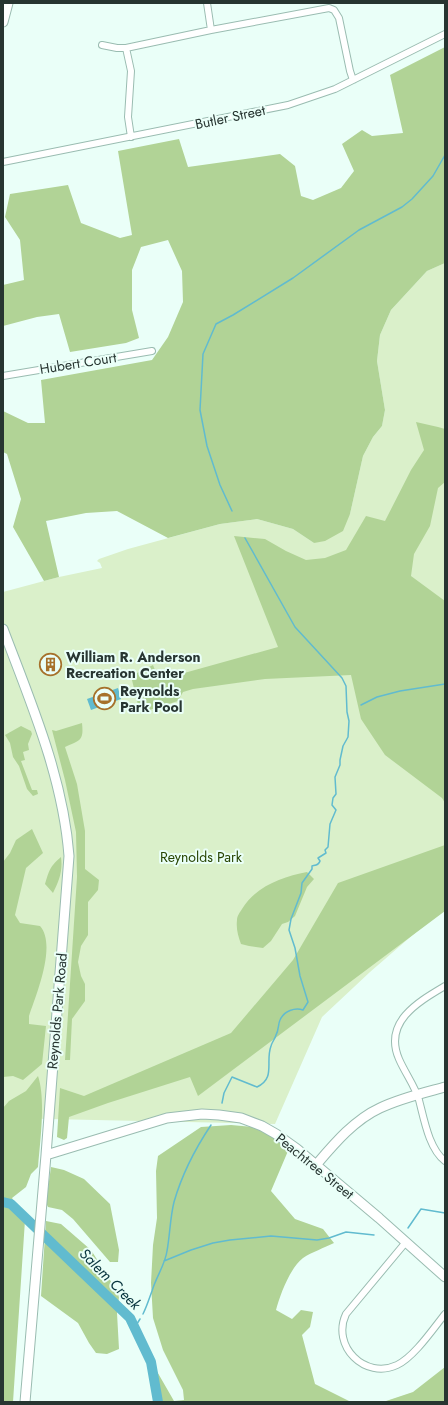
<svg xmlns="http://www.w3.org/2000/svg" width="448" height="1405" viewBox="0 0 448 1405" font-family="Jost,sans-serif">
  <rect width="100%" height="100%" fill="#eafff8"/>
  <!-- green -->
  <path fill="#daf0ca" d="M 445,263 L 445,907 L 370,972 L 322,1017 L 275,1124 L 3,1118 L 3,592 L 59,577 L 102,568 L 100,563 L 97,561 L 99,559 L 128,549 L 220,524 L 257,519 L 293,529 L 314,543 L 350,514 L 363,456 L 373,437 L 382,426 L 385,410 L 377,361 L 380,335 L 391,310 L 427,271 Z"/>
  <!-- forest -->
  <path fill="#b1d396" d="M 445,47 L 445,263 L 427,271 L 391,310 L 380,335 L 377,361 L 385,410 L 382,426 L 373,437 L 363,456 L 350,514 L 343,531 L 325,541 L 314,543 L 293,529 L 257,519 L 220,524 L 168,538 L 117,511 L 86,513 L 46,521 L 59,577 L 44,581 L 13,527 L 21,499 L 7,454 L 3,452 L 3,411 L 28,423 L 45,423 L 41,380 L 152,360 L 168,337 L 183,302 L 182,271 L 168,240 L 141,247 L 132,270 L 132,310 L 139,338 L 126,343 L 70,352 L 59,314 L 37,317 L 3,326 L 3,285 L 24,280 L 20,240 L 5,217 L 10,194 L 68,185 L 81,223 L 120,238 L 132,235 L 118,151 L 179,139 L 188,167 L 280,154 L 295,166 L 301,196 L 313,200 L 341,188 L 354,171 L 342,144 L 362,130 L 372,136 L 403,133 L 390,75 Z
    M 416,422 L 438,427 L 445,429 L 445,482 L 438,488 L 430,526 L 414,554 L 411,576 L 445,601 L 445,803 L 442,798 L 385,755 L 361,719 L 351,675 L 265,679 L 193,689 L 183,692 L 178,701 L 140,713 L 131,676 L 153,665 L 159,680 L 278,647 L 234,536 L 265,539 L 286,551 L 306,560 L 325,558 L 346,550 L 366,516 L 385,521 L 411,470 L 424,450 Z
    M 82,723 C 84,741 80,740 65,747 L 77,784 L 85,831 L 85,869 L 99,880 L 98,890 L 88,902 L 88,935 L 81,946 L 78,962 L 81,976 L 85,984 L 85,1001 L 72,1019 L 70,1060 L 65,1060 L 77,877 L 76,832 L 65,780 L 52,730 L 56,731 Z
    M 21,726 L 31,731 L 32,734 L 28,744 L 29,750 L 23,752 L 25,760 L 21,761 L 32,790 L 37,790 L 38,794 L 33,796 L 27,789 L 19,766 L 13,757 L 10,743 L 5,735 Z
    M 32,829 L 43,853 L 26,868 L 15,915 L 20,923 L 40,926 C 57,945 36,995 29,1016 L 29,1024 L 46,1026 L 42,1064 L 23,1080 L 13,1076 L 3,1077 L 3,862 L 10,853 L 16,840 Z
    M 445,845 L 445,911 L 198,1096 L 190,1077 L 108,1103 L 69,1117 L 67,1138 L 64,1140 L 57,1137 L 60,1088 L 84,1096 L 231,1033 L 293,960 L 338,883 Z
    M 61,857 C 63,871 59,881 53,893 L 45,884 C 49,871 50,866 61,857 Z
    M 307,872 L 314,879 L 307,887 L 295,916 L 288,922 L 282,924 L 271,941 L 263,948 L 249,946 L 241,944 C 238,936 236,929 237,920 C 237,916 240,912 242,909 C 256,886 282,877 307,872 Z
    M 38,1076 C 46,1100 40,1141 38,1167 L 31,1174 L 26,1187 L 12,1198 L 25,1220 L 13,1402 L 3,1402 L 3,1108 L 9,1101 L 26,1091 Z
    M 231,1125 L 265,1128 L 288,1151 L 271,1191 L 295,1219 L 323,1229 L 334,1243 C 324,1248 312,1252 303,1258 C 290,1268 280,1295 276,1310 L 292,1319 L 301,1310 L 313,1312 L 310,1327 L 302,1335 L 315,1384 L 351,1402 L 154,1402 L 153,1384 L 155,1368 L 174,1401 L 184,1400 L 183,1390 L 163,1350 L 153,1318 L 151,1283 L 153,1245 L 157,1218 L 156,1171 L 158,1156 L 201,1127 Z
    M 51,1167 L 64,1170 L 84,1179 L 110,1204 L 119,1250 L 118,1262 L 110,1262 L 73,1219 L 62,1210 L 48,1207 L 46,1203 Z
    M 46,1221 L 61,1224 L 91,1250 L 117,1291 L 119,1297 L 117,1313 L 119,1349 L 107,1354 L 96,1353 L 89,1343 L 78,1323 L 41,1296 Z
    M 445,1367 L 445,1402 L 383,1402 L 413,1392 Z"/>
  <!-- water -->
  <path fill="#61bbcf" d="M 118,688 L 121,699 L 91,710 L 87,699 Z"/>
  <g fill="none" stroke-linecap="round" stroke-linejoin="round">
    <!-- stream -->
    <path stroke="#61bbcf" stroke-width="1.5" d="M 232,511 L 220,485 L 207,446 L 200,410 L 203,354 L 216,324 L 233,315 L 293,278 L 359,230 L 402,207 L 412,199 L 433,176 L 445,155
      M 361,705 L 377,697 L 400,691 L 445,684
      M 222,1103 L 224,1093 L 232,1077 L 257,1087 C 276,1078 265,1062 271,1046 C 272,1042 275,1039 276,1035 C 279,1030 278,1024 280,1020 C 284,1011 295,1007 303,1010 L 308,1002 L 300,976 L 295,948 L 289,930 L 291,919 L 301,893 L 302,883 L 312,869 L 312,866 C 316,865 319,865 320,861 L 318,858 L 326,853 L 325,850 L 328,847 L 330,824 L 336,810 L 332,805 L 333,798 L 336,794 L 335,777 L 340,765 L 340,760 L 343,746 L 348,737 L 349,721 L 347,712 L 346,686 L 342,678 L 295,627 L 245,538
      M 408,1228 L 421,1209 L 445,1213
      M 164,1261 L 191,1250 L 213,1243 L 230,1240 L 271,1236 L 317,1240 L 329,1238 L 346,1232 L 374,1235
      M 143,1314 C 147,1306 149,1299 152,1291 C 156,1277 165,1265 167,1251 C 170,1235 170,1218 174,1202 C 182,1174 195,1149 211,1125
      M 135,1327 L 140,1319"/>
    <!-- river -->
    <path stroke="#61bbcf" stroke-width="10" d="M 3,1202 L 11,1204 L 130,1318 L 151,1362 L 158,1402"/>
    <defs>
      <path id="street" d="M 207,3 L 211,30
        M 102,45 L 117,48 L 126,48 L 211,30 L 329,8 L 334,10 L 339,18 L 350,71 L 353,80
        M 126,48 L 131,71 L 128,117 L 131,137
        M 3,162 L 288,105 L 335,89 L 445,34
        M 3,376 L 152,351
        M 445,986 C 418,1002 383,1022 399,1059 C 405,1073 415,1086 419,1100 C 424,1119 429,1149 445,1161
        M 406,1242 L 346,1314 C 331,1346 365,1380 397,1365 C 414,1357 433,1329 445,1314"/>
      <path id="secondary" d="M 3,22 L 8,3
        M 3,629 C 31,703 63,777 69,856 L 46,1155 L 25,1402
        M 46,1155 L 167,1118 L 202,1114 L 219,1115 L 241,1118 L 262,1126 L 276,1134 L 297,1149 L 379,1218 L 445,1277
        M 316,1165 C 334,1144 354,1120 380,1108 C 401,1098 423,1093 445,1087"/>
    </defs>
    <!-- street casing -->
    <use href="#street" stroke="#9abcb1" stroke-width="8"/>
    <!-- secondary casing -->
    <use href="#secondary" stroke="#9abcb1" stroke-width="11"/>
    <!-- street -->
    <use href="#street" stroke="#fff" stroke-width="6"/>
    <!-- secondary -->
    <use href="#secondary" stroke="#fff" stroke-width="9"/>
  </g>
  <!-- icons -->
  <defs>
    <symbol id="building-ring" viewBox="-11 -11 22 22"><circle r="9.5" fill="#eafff8" stroke="#a6712b" stroke-width="1.5"/><path d="M-4-6H4V6H1V3H-1V6H-4ZM-2.5-4.3h1.7v1.8h-1.7ZM.8-4.3h1.7v1.8H.8ZM-2.5-1h1.7V.8h-1.7ZM.8-1h1.7V.8H.8Z" fill="#a6712b"/></symbol>
    <symbol id="stadium-ring" viewBox="-11 -11 22 22"><circle r="9.5" fill="#eafff8" stroke="#a6712b" stroke-width="1.5"/><path d="M0-5a6.5 5 0 1 0 0 10a6.5 5 0 1 0 0-10ZM-3.5-1.8h7v3.6h-7Z" fill="#a6712b"/></symbol>
  </defs>
  <g fill-rule="evenodd">
    <use href="#building-ring" x="38" y="652" width="25" height="25"/>
    <use href="#stadium-ring" x="92" y="686" width="25" height="25"/>
  </g>
  <g text-anchor="middle" stroke-width="4" stroke-linejoin="round" paint-order="stroke">
    <!-- street labels -->
    <g font-size="14" fill="#273531" stroke="#eafff8">
      <text transform="translate(230 117) rotate(-12)" y="5">Butler Street</text>
      <text transform="translate(78 363) rotate(-9)" y="5">Hubert Court</text>
      <text transform="translate(57 1011) rotate(-85)" y="5">Reynolds Park Road</text>
      <text transform="translate(315 1166) rotate(39)" y="5">Peachtree Street</text>
    </g>
    <!-- poi labels -->
    <g font-size="14" font-weight="bold" fill="#273531" stroke="#eafff8" text-anchor="start">
      <text x="66" y="662">William R. Anderson<tspan x="66" dy="16">Recreation Center</tspan></text>
      <text x="120" y="696">Reynolds<tspan x="120" dy="16">Park Pool</tspan></text>
    </g>
    <!-- park labels -->
    <g font-size="14" fill="#284503" stroke="#eafff8">
      <text x="201" y="862">Reynolds Park</text>
    </g>
    <!-- water labels -->
    <g font-size="15" font-style="italic" fill="#09353e" stroke="#eafff8">
      <text transform="translate(110 1279) rotate(45)" y="5">Salem Creek</text>
    </g>
  </g>
  <!-- border -->
  <rect width="448" height="1405" fill="none" stroke="#273531" stroke-width="8"/>
</svg>
